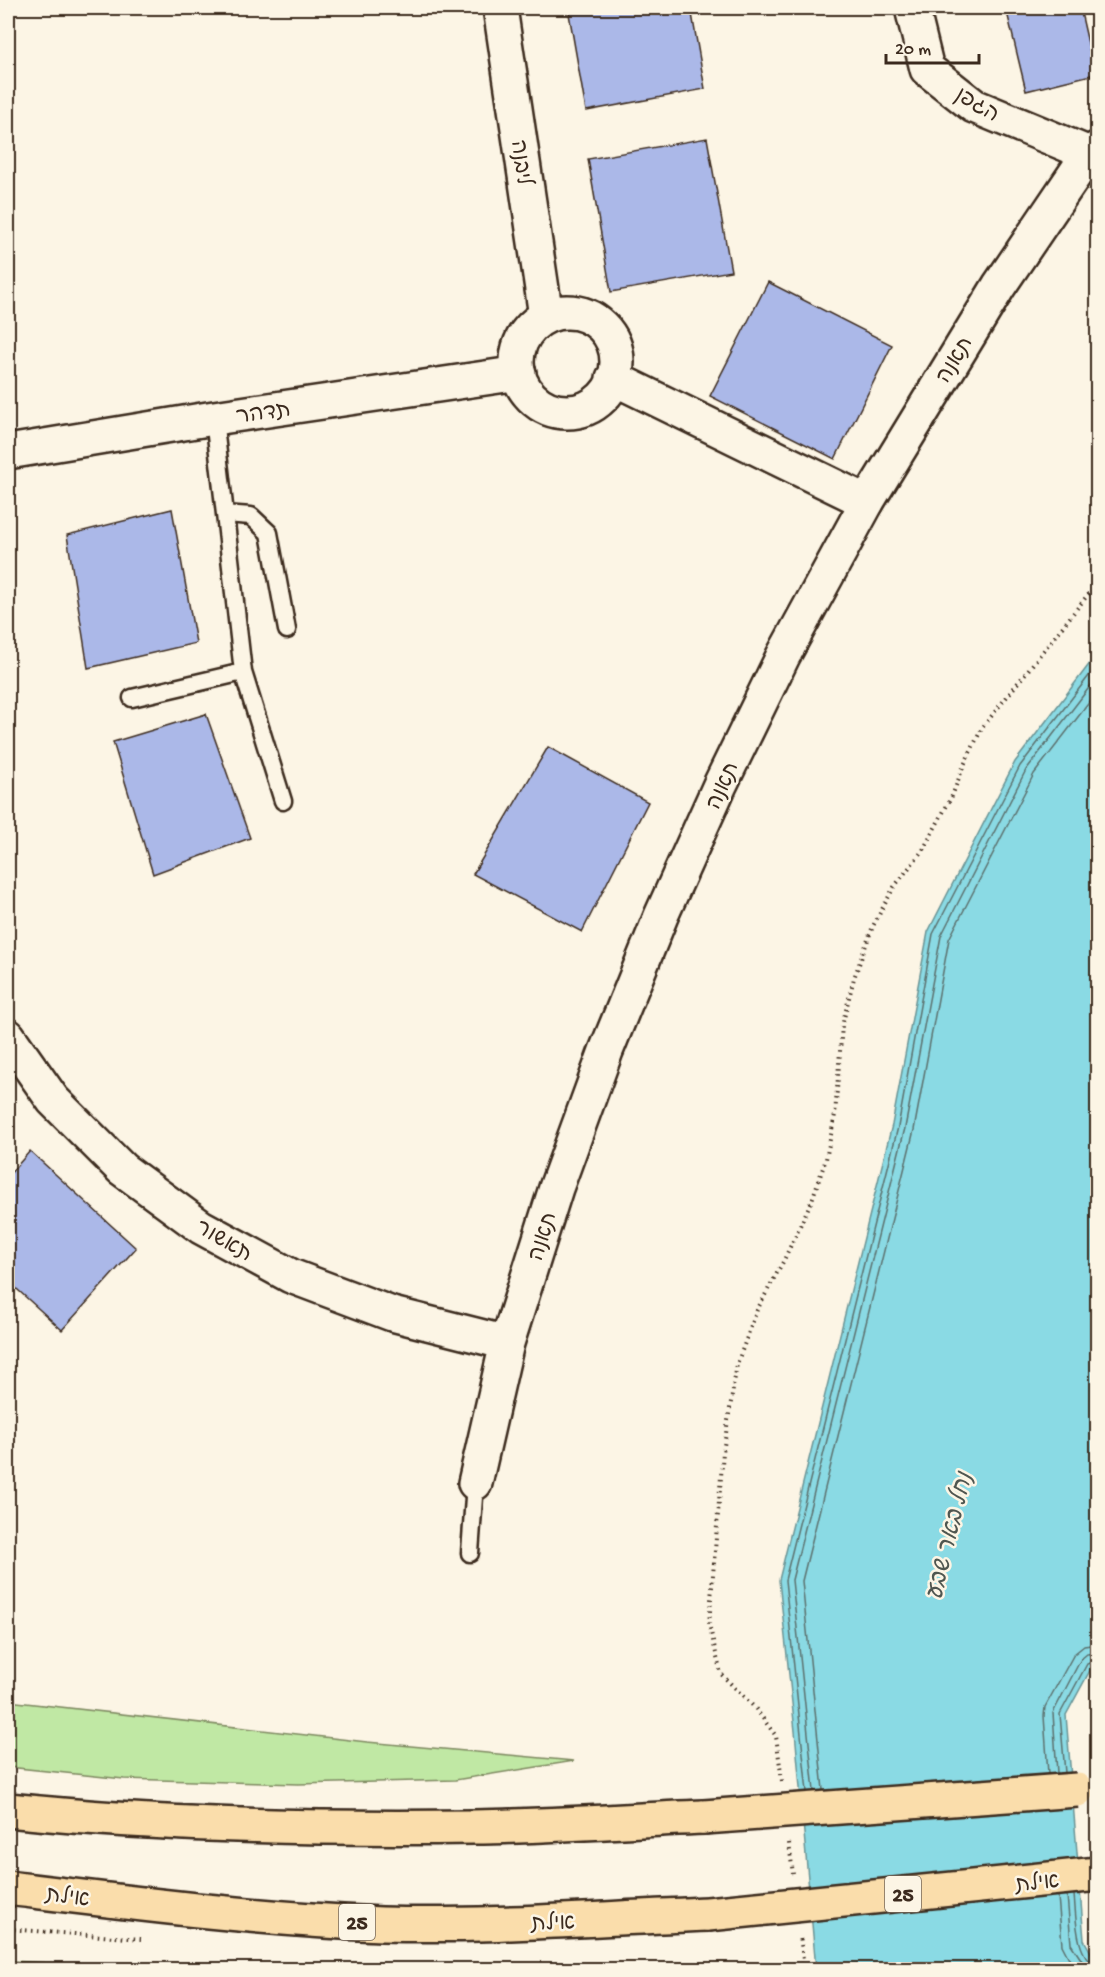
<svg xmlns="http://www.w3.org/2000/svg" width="1105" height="1977" viewBox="0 0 1105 1977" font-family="'Gochi Hand','Playpen Sans Hebrew',sans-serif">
  <rect width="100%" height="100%" fill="#fcf5e5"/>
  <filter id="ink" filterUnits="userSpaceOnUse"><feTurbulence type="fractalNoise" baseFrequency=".0167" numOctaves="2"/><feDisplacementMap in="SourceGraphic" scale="12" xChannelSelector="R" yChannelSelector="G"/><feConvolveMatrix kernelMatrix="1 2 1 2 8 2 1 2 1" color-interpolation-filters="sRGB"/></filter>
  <g filter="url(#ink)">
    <!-- green -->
    <path fill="#c0e8a4" stroke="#7e8961" stroke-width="1.5" d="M 8,1701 L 367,1742 L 574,1761 L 455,1780 L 298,1784 L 124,1779 L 8,1767 Z
      M 8,1961 L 181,1969 L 8,1969 Z"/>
    <!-- water -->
    <path fill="#8adae4" stroke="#6a9495" stroke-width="1.5" d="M 1097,654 L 1098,1666 L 1092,1667 L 1066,1715 L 1084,1940 L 1097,1963 L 1097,1969 L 816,1969 L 795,1731 L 779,1580 L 892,1125 L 928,932 L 1015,762 Z"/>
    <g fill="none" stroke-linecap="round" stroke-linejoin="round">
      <!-- shore -->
      <path stroke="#5b706d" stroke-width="1.5" d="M 1057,1773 L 1053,1713 L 1081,1659 L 1087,1654 L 1098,1653
        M 1065,1773 L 1060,1714 L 1087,1664 L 1098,1660
        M 1048,1774 L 1044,1716 L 1045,1707 L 1074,1654 L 1084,1646 L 1098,1644
        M 823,1790 L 802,1581 L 914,1130 L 949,939 L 1034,774 L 1098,691
        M 814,1791 L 792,1580 L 905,1128 L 941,936 L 1026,770 L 1098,676
        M 807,1792 L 785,1580 L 898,1127 L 933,934 L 1020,766 L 1098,664
        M 1067,1895 L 1071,1944 L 1088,1970
        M 1074,1895 C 1076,1912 1075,1962 1098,1964
        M 1058,1896 L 1062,1945 L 1075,1970"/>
    </g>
    <!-- building -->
    <path fill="#abb8e8" stroke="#3b2a1e" stroke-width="1.5" d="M 568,8 L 691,8 L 705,89 L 586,111 Z
      M 1006,8 L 1080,8 L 1095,74 L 1026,91 Z
      M 707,138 L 731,271 L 611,292 L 588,159 Z
      M 768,282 L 892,345 L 835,459 L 710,396 Z
      M 172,509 L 196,643 L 88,668 L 67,535 Z
      M 206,714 L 250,838 L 153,874 L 113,742 Z
      M 548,747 L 648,802 L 582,932 L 473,874 Z
      M 30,1151 L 136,1248 L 62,1330 L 8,1281 L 8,1176 Z"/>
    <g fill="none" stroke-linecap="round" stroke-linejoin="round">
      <defs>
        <path id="lane" d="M 214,418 L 243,672 L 283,801
          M 225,514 L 251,516 L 269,533 L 287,630
          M 132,698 L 243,672
          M 470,1553 L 475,1483"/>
        <path id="street" d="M 912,8 L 927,69 L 974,106 L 1092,155
          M 8,1036 L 53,1100 L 122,1169 L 201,1227 L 291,1276 L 392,1314 L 507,1343
          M 475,1483 L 507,1343 L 556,1188 L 606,1051 L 661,916 L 720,785 L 783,656 L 867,502"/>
        <path id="secondary" d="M 500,8 L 546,316
          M517 362a50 50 0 1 1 100 0a50 50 0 1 1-100 0Z
          M 613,378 L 867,502 L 999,286 L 1079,168 L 1098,148
          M 8,452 L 214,418 L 519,373"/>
        <path id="highway" d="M 8,1810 C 162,1826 318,1829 474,1827 C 550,1826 628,1820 704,1817
          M 8,1888 C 132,1903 257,1919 382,1924 C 491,1927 600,1918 708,1914"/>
      </defs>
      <!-- lane casing -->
      <use href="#lane" stroke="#3b2a1e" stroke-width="21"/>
      <!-- street casing -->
      <use href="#street" stroke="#3b2a1e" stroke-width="38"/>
      <!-- secondary casing -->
      <use href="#secondary" stroke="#3b2a1e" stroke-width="38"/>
      <!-- highway casing -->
      <use href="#highway" stroke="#3b2a1e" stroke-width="38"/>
      <!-- path -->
      <path stroke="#3b2a1e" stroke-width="4" stroke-dasharray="1.5 4.5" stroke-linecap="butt" d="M 782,1781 L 776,1736 L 755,1708 L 721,1674 L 709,1624 L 723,1452 L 737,1364 L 757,1310 L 783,1262 L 812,1200 L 826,1159 L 835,1115 L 842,1026 L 854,978 L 873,926 L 894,887 L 923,850 L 952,796 L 964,765 L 982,728 L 1098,582
        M 789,1843 L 793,1874
        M 8,1929 L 141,1939
        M 800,1970 L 803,1960 L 800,1935"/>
      <!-- lane -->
      <use href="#lane" stroke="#fcf5e5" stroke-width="16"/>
      <!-- street -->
      <use href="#street" stroke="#fcf5e5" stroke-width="33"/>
      <!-- secondary -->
      <use href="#secondary" stroke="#fcf5e5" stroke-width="33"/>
      <!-- highway -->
      <use href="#highway" stroke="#faddab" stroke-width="33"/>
      <defs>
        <path id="highway-bridge" d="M 704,1817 L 1077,1790
          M 708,1914 L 1098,1874"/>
      </defs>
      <!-- highway-bridge casing -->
      <use href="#highway-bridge" stroke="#3b2a1e" stroke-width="38" stroke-linecap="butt"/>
      <!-- highway-bridge -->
      <use href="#highway-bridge" stroke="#faddab" stroke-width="33"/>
    </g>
  </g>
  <g text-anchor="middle" stroke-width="5" stroke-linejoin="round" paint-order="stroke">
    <!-- shield labels -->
    <g fill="#fcf5e5" stroke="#75675a" stroke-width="1.5">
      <rect x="885" y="1876" width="36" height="36" rx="4.5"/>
      <rect x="339" y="1904" width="36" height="36" rx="4.5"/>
    </g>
    <g font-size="21" font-weight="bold" fill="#3b2a1e">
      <text x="903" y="1901">25</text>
      <text x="357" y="1929">25</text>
    </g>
    <!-- street labels -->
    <g font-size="22" fill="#3b2a1e" stroke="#fcf5e5">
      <text transform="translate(978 103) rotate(30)" y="8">הגפן</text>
      <text transform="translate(523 162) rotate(82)" y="8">ליבנה</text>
      <text transform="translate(953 359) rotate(-58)" y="8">תאנה</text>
      <text transform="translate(263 411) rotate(-8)" y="8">תדהר</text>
      <text transform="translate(721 785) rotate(-65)" y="8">תאנה</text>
      <text transform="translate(541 1236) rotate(-72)" y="8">תאנה</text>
      <text transform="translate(225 1239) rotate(30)" y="8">תאשור</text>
      <text transform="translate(1037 1881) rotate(-6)" y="8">אילת</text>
      <text transform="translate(68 1895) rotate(7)" y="8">אילת</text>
      <text transform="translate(553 1921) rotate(-2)" y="8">אילת</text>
    </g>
    <!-- water labels -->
    <g font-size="24" font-style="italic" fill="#4f5650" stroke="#fcf5e5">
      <text transform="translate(948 1536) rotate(-76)" y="8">נחל באר שבע</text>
    </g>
  </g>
  <!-- margin -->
  <rect width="1105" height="1977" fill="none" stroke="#fcf5e5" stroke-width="30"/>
  <rect x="15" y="15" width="1075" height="1947" fill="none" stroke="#3b2a1e" stroke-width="2" filter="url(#ink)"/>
  <!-- scale -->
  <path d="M886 54v9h93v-9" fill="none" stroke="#3b2a1e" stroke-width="3"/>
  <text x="895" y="54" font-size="18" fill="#3b2a1e" stroke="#fcf5e5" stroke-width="4.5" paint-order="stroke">20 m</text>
</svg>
